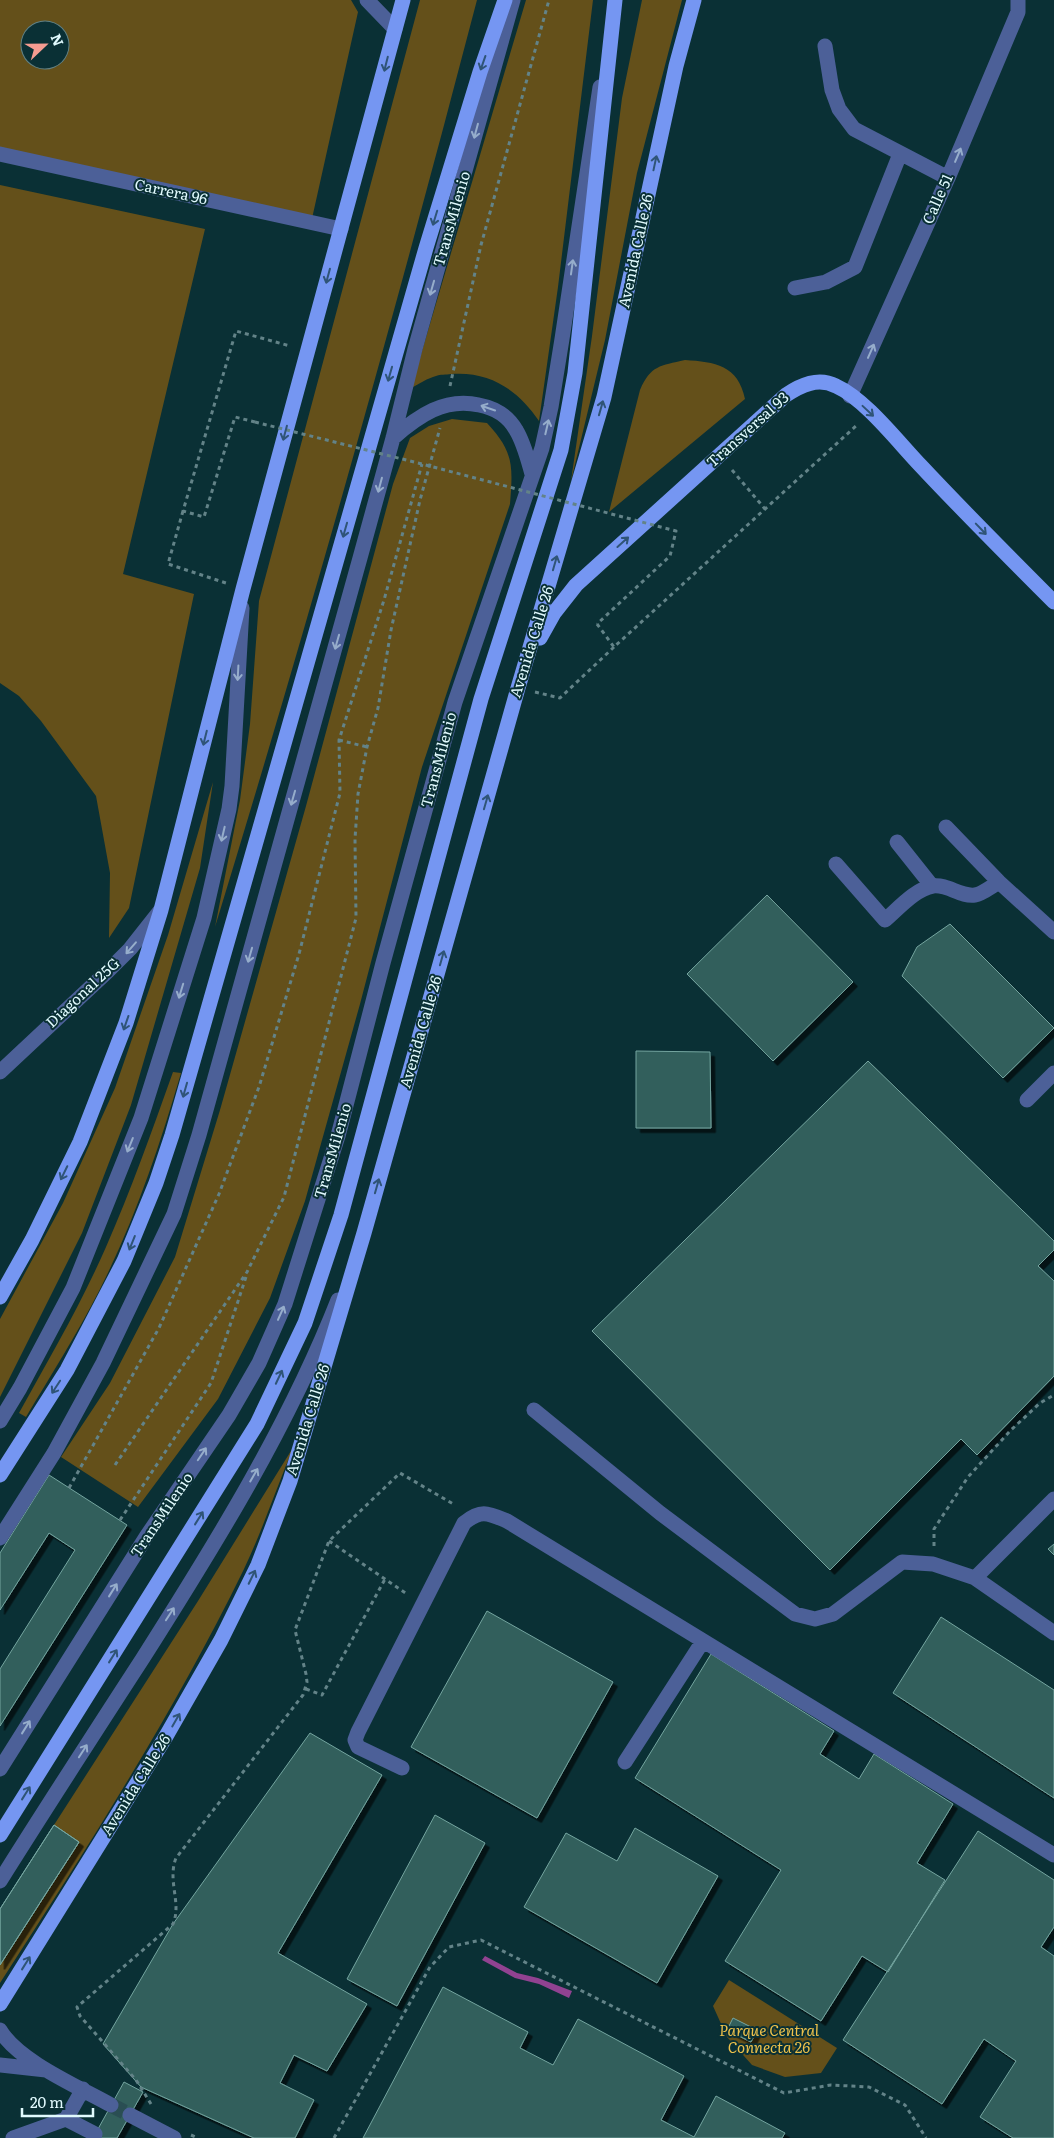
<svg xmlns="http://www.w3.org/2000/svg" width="1054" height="2138" viewBox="0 0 1054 2138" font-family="Literata,serif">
  <defs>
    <filter id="shadow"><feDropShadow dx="4.5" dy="4.5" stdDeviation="0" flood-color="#0009"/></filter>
  </defs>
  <rect width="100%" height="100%" fill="#0a3035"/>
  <!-- green -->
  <path fill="#64501a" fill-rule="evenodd" d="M 0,0 L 351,0 L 358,12 L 311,223 L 0,154 ZM 30,30 L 60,30 L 60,60 L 30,60 Z
    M 420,0 L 477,0 C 396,311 309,620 215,927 L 240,800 L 250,724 L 259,601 Z
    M 526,0 L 593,0 L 558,287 L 539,421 C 518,390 490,371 451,374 C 446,375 440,374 436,376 C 428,378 419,384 411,388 Z
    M 642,0 L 682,0 L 637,173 L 605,340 L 571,481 L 592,336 L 622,98 Z
    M 0,185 L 205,229 L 123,574 L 194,594 L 129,908 L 109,938 L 110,873 L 96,796 L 41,721 L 19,696 L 0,683 Z
    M 685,360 C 715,362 738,365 745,399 L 609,512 L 640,390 C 651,365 660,366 685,360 Z
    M 452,419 L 487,423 C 514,452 513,466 510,504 L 422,767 L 360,1004 L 305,1201 L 270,1298 L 218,1399 L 138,1507 L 61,1457 L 110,1383 L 175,1257 L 220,1110 L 306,806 L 393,484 L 410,438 L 429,426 Z
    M 213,782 L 200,868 L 131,1105 L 82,1233 L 0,1397 L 0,1319 L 63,1203 L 115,1088 L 168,935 Z
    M 173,1072 L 181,1073 C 159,1148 134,1222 99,1291 C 77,1334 51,1375 26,1417 L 19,1413 C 49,1359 81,1304 106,1247 C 131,1190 152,1131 173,1072 Z
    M 294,1446 C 277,1486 263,1529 244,1569 C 174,1713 87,1848 0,1983 L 0,1965 L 79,1842 L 54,1825 L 198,1601 Z
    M 729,1980 L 837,2048 L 821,2073 L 785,2077 L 752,2065 L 727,2037 L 713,2006 Z"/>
  <!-- water -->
  <path fill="#914291" d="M 485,1956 L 517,1973 L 538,1978 L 572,1991 L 569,1998 L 539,1984 L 515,1978 L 482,1960 Z"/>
  <!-- building -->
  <path fill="#305f5b" stroke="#75a5a0" filter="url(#shadow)" d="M 767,895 L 853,982 L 773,1061 L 687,974 Z
    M 950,924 L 1054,1028 L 1003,1078 L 902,976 L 917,947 Z
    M 636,1051 L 710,1052 L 711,1128 L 636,1128 Z
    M 868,1061 L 1054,1241 L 1054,1250 L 1038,1266 L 1054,1281 L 1054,1376 L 977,1455 L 961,1439 L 830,1570 L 592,1331 Z
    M 49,1475 L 127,1525 L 0,1726 L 0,1669 L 75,1550 L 49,1533 L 0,1610 L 0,1553 Z
    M 1054,1544 L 1054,1555 L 1048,1549 Z
    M 487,1611 L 613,1682 L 537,1818 L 411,1747 Z
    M 941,1617 L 1054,1690 L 1054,1798 L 893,1693 Z
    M 711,1654 L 834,1731 L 820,1754 L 859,1779 L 874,1754 L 953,1804 L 917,1863 L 945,1880 L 888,1972 L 862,1956 L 821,2021 L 725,1961 L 781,1870 L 635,1778 Z
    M 310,1733 L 382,1775 L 278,1953 L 367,2004 L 327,2071 L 294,2055 L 280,2083 L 314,2100 L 295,2138 L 254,2138 L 141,2087 L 103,2044 L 173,1924 Z
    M 435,1815 L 485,1843 L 397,2006 L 347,1979 Z
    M 54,1825 L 79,1842 L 0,1965 L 0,1909 Z
    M 54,1825 L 79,1842 L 0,1965 L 0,1909 Z
    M 635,1828 L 718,1876 L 657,1983 L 524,1907 L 566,1833 L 617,1861 Z
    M 978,1831 L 1054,1880 L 1054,1927 L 1041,1947 L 1054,1956 L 1054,2138 L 1013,2138 L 980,2117 L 1016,2061 L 984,2039 L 942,2104 L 843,2040 Z
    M 443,1987 L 528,2032 L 520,2048 L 553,2065 L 578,2019 L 684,2076 L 661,2120 L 694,2137 L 716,2096 L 785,2133 L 782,2138 L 363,2138 Z
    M 733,2018 L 757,2030 L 751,2042 L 727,2030 Z
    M 124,2082 L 143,2092 L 117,2138 L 93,2138 Z"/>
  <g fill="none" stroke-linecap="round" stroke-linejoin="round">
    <!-- minor-tunnel -->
    <path stroke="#2a4e53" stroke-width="15" stroke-dasharray="15 8" stroke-linecap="butt" d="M 111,2105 L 130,2115"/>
    <!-- path -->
    <path stroke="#638388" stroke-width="3" stroke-dasharray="4 4" stroke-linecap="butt" d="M 450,386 L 481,245 L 549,0
      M 255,422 L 235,417 L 204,517 L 183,511 L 236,331 L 290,346
      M 732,470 L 765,509
      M 183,511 L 168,564 L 226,583
      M 597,624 L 614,647 L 857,425
      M 535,692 L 560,698 L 614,647
      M 339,740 L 367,747
      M 115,1465 L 247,1272 L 284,1197 L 356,918 L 355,839 L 358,794 L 367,747 L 378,708 L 391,630 L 420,500 L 440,428
      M 69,1488 L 159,1328 L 219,1194 L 259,1087 L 299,954 L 340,793 L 339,740 L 384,600 L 422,464
      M 120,1520 L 211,1383 L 246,1277
      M 329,1541 L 407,1594
      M 934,1546 L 934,1529 L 968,1477 L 1011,1430 L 1040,1403 L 1054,1395
      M 306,1689 L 322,1695 L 385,1579
      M 151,2104 L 136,2080 L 80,2016 L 77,2007 L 173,1924 C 182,1903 167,1881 176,1858 L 303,1695 L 307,1682 L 306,1674 L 295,1630 L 329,1541 L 400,1473 L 455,1505
      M 191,2135 L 198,2138
      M 334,2138 L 430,1967 L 449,1947 L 481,1940 L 784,2093 L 831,2085 L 869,2087 L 905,2105 L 926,2138"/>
    <!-- minor -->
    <path stroke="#4c6098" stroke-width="15" d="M 367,0 L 395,29
      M 825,46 L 832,90 L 839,109 L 854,129 L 948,178
      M 0,154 L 341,229
      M 795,288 L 826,282 L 855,267 L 900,154
      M 850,396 L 948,178 L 1018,12 L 1018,0
      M 393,438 C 418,416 445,397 479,405 C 495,408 508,416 516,430 C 524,443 528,460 532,474
      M 946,827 L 999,882 L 1054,932
      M 897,842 L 932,886
      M 836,864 L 885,920 C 898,909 915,889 933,886 C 948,884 960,897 975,895 C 982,894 992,886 999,882
      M 0,1072 L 108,971 L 130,949 L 160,911
      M 1027,1100 L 1054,1073
      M 534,1410 L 660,1513 L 795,1614 L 815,1619 L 833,1614 L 902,1562 L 933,1564 L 975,1578
      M 0,1421 L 20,1388 L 73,1288 L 141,1118 L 204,918 L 229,809 L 232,786 L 242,608
      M 1054,1499 L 975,1578 L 1054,1633
      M 0,1538 L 54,1453 L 103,1363 L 174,1214 L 199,1135 L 360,558 L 393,438 L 415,349 L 513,0
      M 625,1762 L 703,1641
      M 402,1768 L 358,1747 L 355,1740 L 358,1732 L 464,1523 C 481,1509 488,1513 507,1521 L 1054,1855
      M 0,1769 L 146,1537 L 229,1415 L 259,1363 L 285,1304 L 338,1136 L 383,963 L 455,702 L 542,448 L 551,407 L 562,339 L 600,87
      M 0,1881 C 47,1806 95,1732 143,1658 C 216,1543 288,1427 338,1300
      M 0,2030 C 18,2061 79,2087 111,2105
      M 0,2065 L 46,2070
      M 130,2115 L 174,2138
      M 66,2119 L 83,2089
      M 13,2138 L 66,2119 L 95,2134"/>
    <!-- major -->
    <path stroke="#7596f2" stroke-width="15" d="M 540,638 L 554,613 L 576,585 L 786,395 C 801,385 818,377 836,386 C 865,399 898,442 921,466 C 964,512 1009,557 1054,602
      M 0,1297 L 32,1240 L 80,1142 L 126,1023 L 161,910 L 243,589 L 403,0
      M 0,1475 L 67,1370 L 124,1261 L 156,1183 L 172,1135 L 426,248 L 480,72 L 505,0
      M 0,1835 L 257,1424 L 305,1323 L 341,1215 L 481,699 L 561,450 L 575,373 L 615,0
      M 0,2004 L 165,1738 L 221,1640 L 258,1565 L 290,1481 L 364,1233 L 518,688 L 604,397 L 676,66 L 694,0"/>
    <!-- path-bridge -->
    <path stroke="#638388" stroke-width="3" stroke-dasharray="4 4" stroke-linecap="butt" d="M 255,422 L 422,464 L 676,531 L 670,556 L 597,624"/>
  </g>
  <!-- one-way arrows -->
  <defs><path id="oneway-shaft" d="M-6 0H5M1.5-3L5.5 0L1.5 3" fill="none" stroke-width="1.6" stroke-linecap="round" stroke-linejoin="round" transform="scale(1.25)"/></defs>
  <g stroke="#2f5477">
    <use href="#oneway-shaft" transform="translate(483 63) rotate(109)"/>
    <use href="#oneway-shaft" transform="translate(386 64) rotate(104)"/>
    <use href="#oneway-shaft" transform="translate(655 163) rotate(-78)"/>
    <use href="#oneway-shaft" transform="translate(435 218) rotate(107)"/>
    <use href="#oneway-shaft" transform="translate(328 276) rotate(105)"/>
    <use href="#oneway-shaft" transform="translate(390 374) rotate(106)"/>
    <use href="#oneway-shaft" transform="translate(601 408) rotate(-74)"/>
    <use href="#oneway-shaft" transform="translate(868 411) rotate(43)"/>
    <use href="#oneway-shaft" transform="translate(285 433) rotate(105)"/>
    <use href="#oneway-shaft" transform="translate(981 529) rotate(46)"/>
    <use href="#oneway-shaft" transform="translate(345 530) rotate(106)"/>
    <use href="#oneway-shaft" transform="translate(623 542) rotate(-42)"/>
    <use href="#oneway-shaft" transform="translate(555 563) rotate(-74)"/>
    <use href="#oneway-shaft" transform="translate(205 738) rotate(104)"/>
    <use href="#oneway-shaft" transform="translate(486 802) rotate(-74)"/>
    <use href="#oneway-shaft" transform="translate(442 958) rotate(-74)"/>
    <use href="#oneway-shaft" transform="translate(126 1023) rotate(109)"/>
    <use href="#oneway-shaft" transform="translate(185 1090) rotate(106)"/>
    <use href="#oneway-shaft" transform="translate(64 1173) rotate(116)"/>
    <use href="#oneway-shaft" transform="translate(377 1186) rotate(-74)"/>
    <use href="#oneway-shaft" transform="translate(132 1243) rotate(112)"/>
    <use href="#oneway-shaft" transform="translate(279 1377) rotate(-65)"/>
    <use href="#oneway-shaft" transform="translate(56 1387) rotate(123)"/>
    <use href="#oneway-shaft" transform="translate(199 1518) rotate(-58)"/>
    <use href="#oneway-shaft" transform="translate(252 1577) rotate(-64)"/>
    <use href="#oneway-shaft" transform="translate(113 1656) rotate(-58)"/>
    <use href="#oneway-shaft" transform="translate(176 1720) rotate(-60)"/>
    <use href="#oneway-shaft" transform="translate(26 1793) rotate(-58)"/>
    <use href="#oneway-shaft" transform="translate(26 1963) rotate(-58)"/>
  </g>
  <g stroke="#96adcb">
    <use href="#oneway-shaft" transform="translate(476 131) rotate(105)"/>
    <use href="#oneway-shaft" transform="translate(958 155) rotate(-67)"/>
    <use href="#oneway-shaft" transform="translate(572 267) rotate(-82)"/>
    <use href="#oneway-shaft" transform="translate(432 288) rotate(106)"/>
    <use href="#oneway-shaft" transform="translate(871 351) rotate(-66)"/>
    <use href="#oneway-shaft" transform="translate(488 408) rotate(-161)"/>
    <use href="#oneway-shaft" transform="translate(547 427) rotate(-77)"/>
    <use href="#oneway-shaft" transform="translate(380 485) rotate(105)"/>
    <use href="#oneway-shaft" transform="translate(337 642) rotate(106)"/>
    <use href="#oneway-shaft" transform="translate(238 673) rotate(93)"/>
    <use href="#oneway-shaft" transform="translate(293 798) rotate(106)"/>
    <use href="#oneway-shaft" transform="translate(223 834) rotate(103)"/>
    <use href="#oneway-shaft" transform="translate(131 948) rotate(131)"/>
    <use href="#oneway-shaft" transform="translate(250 955) rotate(106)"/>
    <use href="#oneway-shaft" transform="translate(181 991) rotate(107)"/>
    <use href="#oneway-shaft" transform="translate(130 1145) rotate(112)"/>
    <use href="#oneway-shaft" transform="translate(281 1313) rotate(-66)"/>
    <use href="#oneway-shaft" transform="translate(202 1454) rotate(-56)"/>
    <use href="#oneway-shaft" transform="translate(254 1475) rotate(-60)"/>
    <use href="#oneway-shaft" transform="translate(113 1590) rotate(-58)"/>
    <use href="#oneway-shaft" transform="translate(170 1614) rotate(-57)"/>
    <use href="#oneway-shaft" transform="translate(26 1727) rotate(-58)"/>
    <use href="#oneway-shaft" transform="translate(83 1751) rotate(-57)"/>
  </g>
  <g text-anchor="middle" stroke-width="4" stroke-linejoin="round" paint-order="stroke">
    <!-- street labels -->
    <g font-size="15" fill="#e1fafe" stroke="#0a3035">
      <text transform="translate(171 192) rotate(12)" y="5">Carrera 96</text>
      <text transform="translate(938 199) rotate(-66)" y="5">Calle 51</text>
      <text transform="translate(452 219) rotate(-74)" y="5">TransMilenio</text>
      <text transform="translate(636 251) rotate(-78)" y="5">Avenida Calle 26</text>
      <text transform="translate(748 430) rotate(-42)" y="5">Transversal 93</text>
      <text transform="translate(532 642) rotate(-73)" y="5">Avenida Calle 26</text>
      <text transform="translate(439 760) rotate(-75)" y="5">TransMilenio</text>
      <text transform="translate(83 993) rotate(-43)" y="5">Diagonal 25G</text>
      <text transform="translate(421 1032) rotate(-74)" y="5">Avenida Calle 26</text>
      <text transform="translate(333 1151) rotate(-74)" y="5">TransMilenio</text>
      <text transform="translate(308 1420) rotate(-73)" y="5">Avenida Calle 26</text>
      <text transform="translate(162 1515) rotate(-56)" y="5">TransMilenio</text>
      <text transform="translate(136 1785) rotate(-58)" y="5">Avenida Calle 26</text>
    </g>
    <!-- park labels -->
    <g font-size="15" font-style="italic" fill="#efc24b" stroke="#0a3035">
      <text x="769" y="2036">Parque Central<tspan x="769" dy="17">Connecta 26</tspan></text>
    </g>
  </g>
  <!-- north arrow -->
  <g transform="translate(45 45) rotate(68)"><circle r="24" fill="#0a3035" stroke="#608185"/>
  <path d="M0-4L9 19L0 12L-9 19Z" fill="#f59c91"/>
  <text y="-8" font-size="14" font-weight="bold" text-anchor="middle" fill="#e1fafe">N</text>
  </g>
  <!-- scale -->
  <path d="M22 2108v8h71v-8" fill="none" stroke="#e1fafe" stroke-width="2.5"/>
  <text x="30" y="2108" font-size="15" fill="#e1fafe" stroke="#0a3035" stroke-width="4" paint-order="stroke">20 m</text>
</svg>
